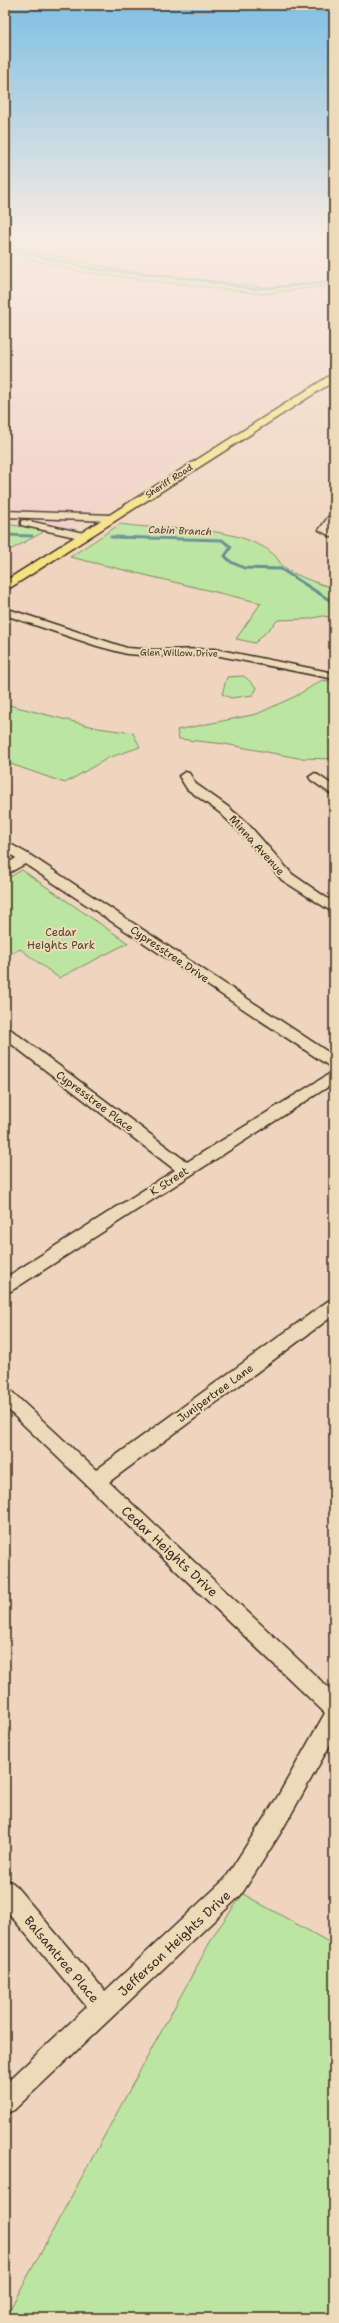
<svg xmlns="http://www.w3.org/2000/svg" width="339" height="2323" viewBox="0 0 339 2323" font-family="'Shantell Sans',sans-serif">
  <rect width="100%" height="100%" fill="#efd5bf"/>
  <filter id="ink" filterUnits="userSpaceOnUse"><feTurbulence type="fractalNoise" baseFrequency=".025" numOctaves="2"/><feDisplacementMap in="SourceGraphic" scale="8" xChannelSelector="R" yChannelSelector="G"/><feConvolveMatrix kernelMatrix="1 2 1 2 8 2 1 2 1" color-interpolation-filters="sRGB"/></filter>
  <g filter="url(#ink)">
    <!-- built -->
    <path fill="#f1cfc8" d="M 5,232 L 334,232 L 334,280 L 270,288 L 110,268 L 5,245 Z
      M 5,253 L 82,272 L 263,294 L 334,285 L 334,365 L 61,534 L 5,524 Z
      M 5,548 L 12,549 L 25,555 L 5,567 Z"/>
    <!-- green -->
    <path fill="#bce5a1" stroke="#7c8860" d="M 5,245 L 110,268 L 270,288 L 334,280 L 334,285 L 263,294 L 82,272 L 5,253 Z
      M 5,524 L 47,530 L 12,549 L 5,548 Z
      M 120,524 C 163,531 218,524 259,545 C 264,547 272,552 276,557 C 279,560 280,564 283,567 C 299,577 316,583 334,588 L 334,618 L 323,616 L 308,619 L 278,620 L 255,643 L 236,639 L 261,603 L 70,557 Z
      M 244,676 L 257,688 L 253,695 L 231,698 L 222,694 L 227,677 Z
      M 322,680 L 334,682 L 334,759 L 298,758 L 225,744 L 179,739 L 177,730 L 257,714 L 296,696 Z
      M 5,704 L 98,728 L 133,733 L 140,747 L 108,758 L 65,783 L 5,762 Z
      M 22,870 L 128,943 L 59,978 L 20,949 L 5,957 L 5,880 Z
      M 243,1894 L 334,1945 L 334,2318 L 5,2318 L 215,1933 Z"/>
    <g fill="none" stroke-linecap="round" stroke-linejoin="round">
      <!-- stream-far1 -->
      <path stroke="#668f92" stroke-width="2" d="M 5,248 L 93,269 L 193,279 L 253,289 L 334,282"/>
      <!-- stream -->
      <path stroke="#668f92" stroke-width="3" d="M 5,535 L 32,536
        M 111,537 L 222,540 L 231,547 L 225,556 L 231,562 L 244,568 L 281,569 L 334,603"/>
      <defs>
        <path id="minor" d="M 5,511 L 111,515 L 116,518 L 111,521 L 5,517 Z
          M 334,512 L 334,522 L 330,529 L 334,531 L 334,538 L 319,530 L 331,513 Z
          M 24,520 L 84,533 L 89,536 L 84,539 L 21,525 L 21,521 Z
          M 5,608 L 127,648 L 155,650 L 215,649 L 334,673 L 334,679 L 215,655 L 155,656 L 127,654 L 97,646 L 5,615 Z
          M 185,772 L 189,773 L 196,784 L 227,806 L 249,825 L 292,874 L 334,903 L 334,913 L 282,880 L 239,831 L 219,812 L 187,789 L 179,776 Z
          M 315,773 L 334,786 L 334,796 L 311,780 L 309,777 Z
          M 5,841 L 30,855 L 334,1056 L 334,1068 L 329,1066 L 25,864 L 5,875 L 5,865 L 16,858 L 5,851 Z
          M 5,1027 L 10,1029 L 187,1162 L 334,1071 L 334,1083 L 11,1291 L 5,1292 L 5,1278 L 175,1170 L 5,1039 Z
          M 334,1299 L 334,1315 L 109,1482 L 334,1693 L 334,1738 L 281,1832 L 241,1895 L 14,2110 L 5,2114 L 5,2084 L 87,2007 L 5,1909 L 5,1879 L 13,1883 L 105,1991 L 225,1879 L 278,1796 L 325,1713 L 5,1407 L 5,1389 L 11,1391 L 96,1470 L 328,1301 Z"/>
        <path id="major" d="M 334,373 L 334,381 L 5,591 L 5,581 Z"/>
      </defs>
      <!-- minor casing -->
      <use href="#minor" stroke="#3b2a1e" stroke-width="3"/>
      <!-- major casing -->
      <use href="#major" stroke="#3b2a1e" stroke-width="3"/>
      <!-- minor -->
      <use href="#minor" fill="#eedab8" fill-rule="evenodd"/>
      <!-- major -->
      <use href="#major" fill="#f5e382" fill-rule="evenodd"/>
    </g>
  </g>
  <!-- sky -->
  <linearGradient id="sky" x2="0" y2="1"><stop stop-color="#7fc0e4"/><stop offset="0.42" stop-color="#f8ece2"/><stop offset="1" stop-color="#f8ece2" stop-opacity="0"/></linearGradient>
  <rect width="339" height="558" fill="url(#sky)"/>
  <g text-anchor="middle" stroke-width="4" stroke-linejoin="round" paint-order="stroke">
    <!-- far-street labels -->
    <g font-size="9" fill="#3b2a1e" stroke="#eedab8">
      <text transform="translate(169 481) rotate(-33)" y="3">Sheriff Road</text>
      <text transform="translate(179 653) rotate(1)" y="3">Glen Willow Drive</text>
    </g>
    <!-- far-water labels -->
    <g font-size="10" font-style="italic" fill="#46433b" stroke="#eedab8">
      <text transform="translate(180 530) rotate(2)" y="4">Cabin Branch</text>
    </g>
    <!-- street labels -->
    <g font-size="11" fill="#3b2a1e" stroke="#eedab8">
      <text transform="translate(257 845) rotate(48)" y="4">Minna Avenue</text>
      <text transform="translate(170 954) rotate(34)" y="4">Cypresstree Drive</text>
      <text transform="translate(95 1101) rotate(37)" y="4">Cypresstree Place</text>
      <text transform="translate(169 1181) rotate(-33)" y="4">K Street</text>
      <text transform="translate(215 1393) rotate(-36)" y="4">Junipertree Lane</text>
    </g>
    <!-- park labels -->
    <g font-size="11" fill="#4e4632" stroke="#eedab8">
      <text x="61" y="936">Cedar<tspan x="61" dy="13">Heights Park</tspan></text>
    </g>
    <!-- near-street labels -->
    <g font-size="13" fill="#3b2a1e" stroke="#eedab8">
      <text transform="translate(170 1551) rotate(43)" y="5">Cedar Heights Drive</text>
      <text transform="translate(174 1943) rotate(-43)" y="5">Jefferson Heights Drive</text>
      <text transform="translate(62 1959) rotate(50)" y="5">Balsamtree Place</text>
    </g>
  </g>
  <!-- margin -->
  <rect width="339" height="2323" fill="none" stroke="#eedab8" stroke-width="20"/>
  <rect x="10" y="10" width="319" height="2303" fill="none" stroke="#3b2a1e" stroke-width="1.5" filter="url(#ink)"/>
</svg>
